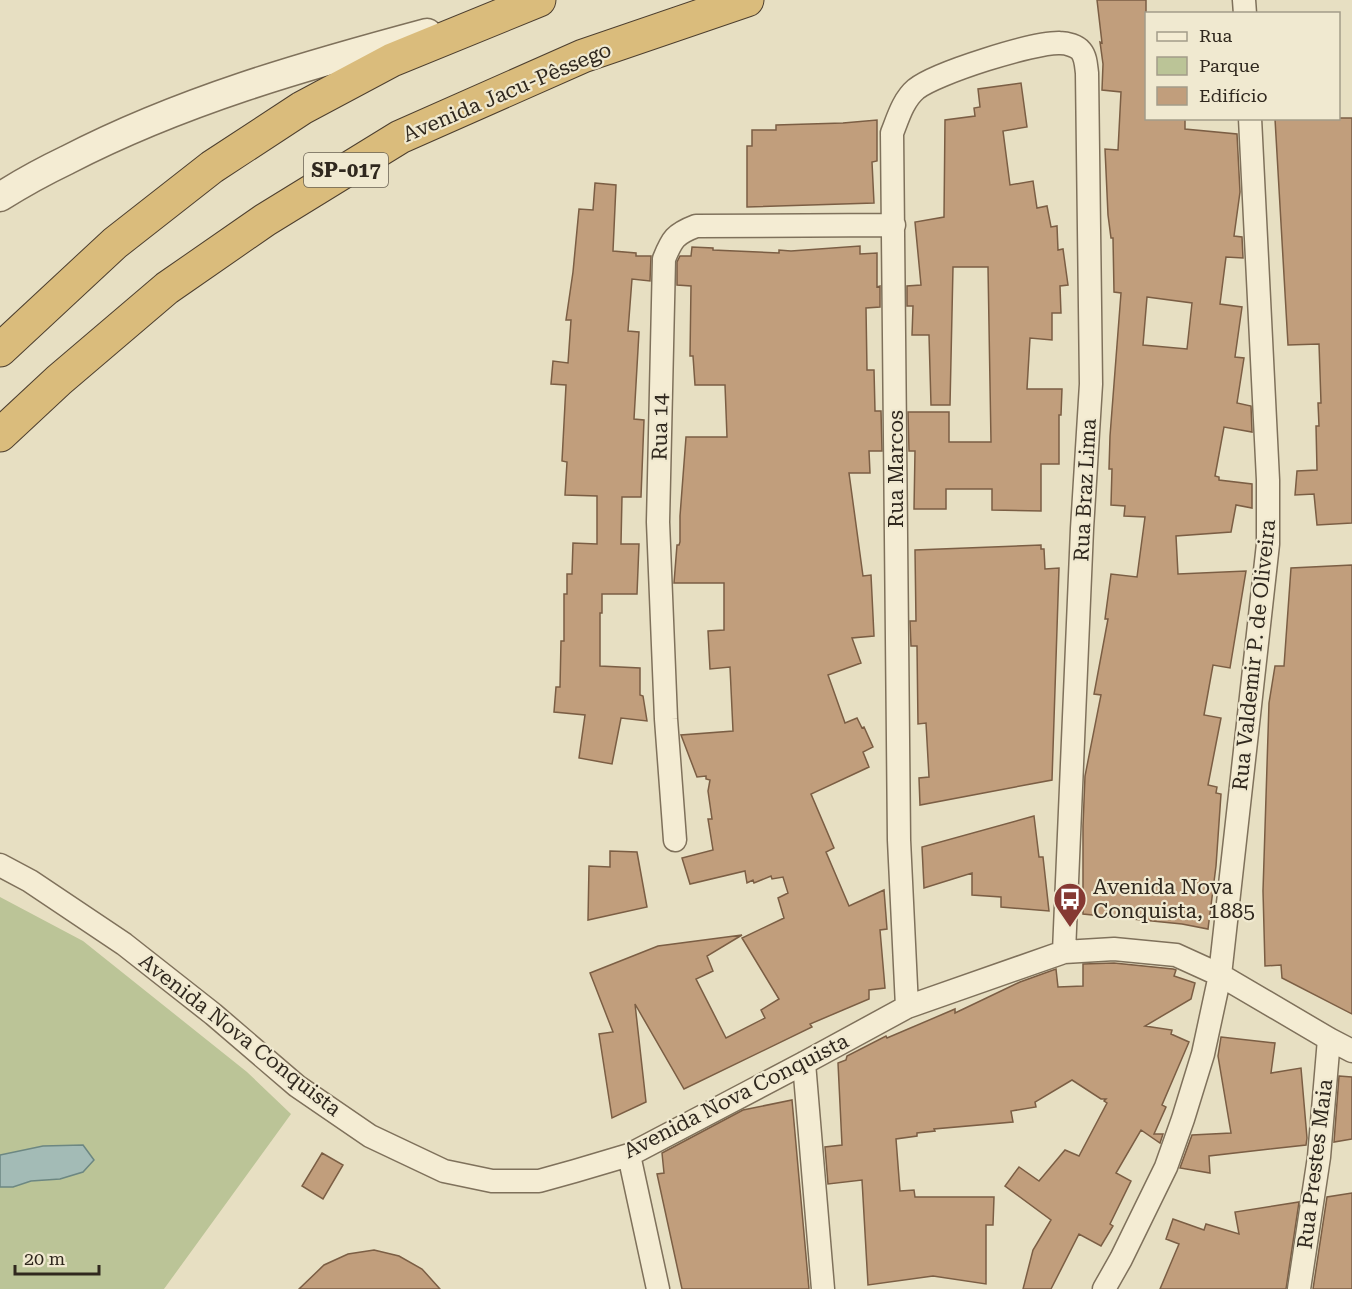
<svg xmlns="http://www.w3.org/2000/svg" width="1352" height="1289" viewBox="0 0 1352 1289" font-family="'Roboto Serif',serif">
  <rect width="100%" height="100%" fill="#e7dfc2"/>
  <!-- green -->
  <path fill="#bbc497" d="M 0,897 L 83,941 L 247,1072 L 291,1114 L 164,1289 L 0,1289 L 0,1187 L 13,1187 L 31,1181 L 60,1179 L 43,1146 L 0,1155 Z"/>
  <!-- water -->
  <path fill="#a3bbb6" stroke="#6c8782" stroke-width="1.5" d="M 83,1145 L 94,1160 L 83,1172 L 60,1179 L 31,1181 L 13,1187 L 0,1187 L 0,1155 L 43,1146 Z"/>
  <!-- building -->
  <path fill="#c19e7c" stroke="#7b5e44" stroke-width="1.5" fill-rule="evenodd" d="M 1097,0 L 1146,0 L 1146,118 L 1185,118 L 1185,129 L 1237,134 L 1240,192 L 1234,236 L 1242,237 L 1243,258 L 1226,257 L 1220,304 L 1242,307 L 1235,357 L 1244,358 L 1237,403 L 1251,406 L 1252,432 L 1224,427 L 1215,476 L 1219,477 L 1219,480 L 1252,484 L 1252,508 L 1236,505 L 1231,532 L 1176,536 L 1178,574 L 1246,571 L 1230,668 L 1213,665 L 1204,715 L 1221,718 L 1208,785 L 1217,787 L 1216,793 L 1221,794 L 1216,866 L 1208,929 L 1182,924 L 1083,914 L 1083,826 L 1085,776 L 1101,695 L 1094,694 L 1108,619 L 1105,619 L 1111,574 L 1137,577 L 1145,517 L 1124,516 L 1125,506 L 1111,505 L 1112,469 L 1109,469 L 1110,436 L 1121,293 L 1114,292 L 1113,238 L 1111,238 L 1108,215 L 1105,149 L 1118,150 L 1121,92 L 1102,90 L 1103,64 L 1100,42 L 1102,43 ZM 1147,297 L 1192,303 L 1187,349 L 1143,345 Z
    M 1021,83 L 1027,127 L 1003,131 L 1010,185 L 1033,181 L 1037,208 L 1047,206 L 1051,227 L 1057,226 L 1058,250 L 1063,249 L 1068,285 L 1060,286 L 1061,313 L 1052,313 L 1052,340 L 1030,338 L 1027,389 L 1062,389 L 1061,415 L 1059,415 L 1059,464 L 1041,464 L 1041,511 L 992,510 L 992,489 L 946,489 L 946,509 L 914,509 L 915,451 L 909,451 L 908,412 L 949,412 L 949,442 L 991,442 L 988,267 L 953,267 L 950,405 L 931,405 L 929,335 L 912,335 L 913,306 L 907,306 L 907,286 L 921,285 L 915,222 L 944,217 L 945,120 L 975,116 L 974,108 L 980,107 L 978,89 Z
    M 1308,118 L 1352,118 L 1352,523 L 1317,525 L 1314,494 L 1295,495 L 1297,471 L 1317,470 L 1316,426 L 1319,426 L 1318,403 L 1321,403 L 1319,344 L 1288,345 L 1275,119 Z
    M 877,120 L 877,161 L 872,162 L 874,203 L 747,207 L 747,146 L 752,146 L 752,130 L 776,130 L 776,125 L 843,123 Z
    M 595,183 L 616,185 L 613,251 L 636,253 L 636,256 L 651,256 L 650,281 L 632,279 L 628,331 L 639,332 L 634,419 L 644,420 L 641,497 L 622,497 L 621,544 L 639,544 L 637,594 L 602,594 L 602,613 L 600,613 L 600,666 L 640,668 L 640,695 L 643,696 L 647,721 L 621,718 L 612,764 L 579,758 L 585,715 L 554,712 L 556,687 L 560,687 L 561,641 L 564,641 L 564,594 L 567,594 L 567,574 L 572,574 L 573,543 L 597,544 L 597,496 L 565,495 L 567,462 L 562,461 L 566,385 L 551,384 L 553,361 L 568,363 L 571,320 L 566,320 L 573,272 L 579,209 L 593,210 Z
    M 860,246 L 860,254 L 877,253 L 877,287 L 880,286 L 880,307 L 866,308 L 867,370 L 874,370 L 875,411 L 881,411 L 882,451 L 869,451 L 870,473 L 849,473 L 863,576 L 871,575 L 874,636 L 852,638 L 861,663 L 828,675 L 845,723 L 857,718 L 862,728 L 864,727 L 873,747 L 863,752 L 869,767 L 811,794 L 834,848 L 826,852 L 849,906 L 884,890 L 887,929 L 880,930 L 885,988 L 869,990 L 869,999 L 810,1024 L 812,1027 L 684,1089 L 635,1004 L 646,1102 L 612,1118 L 599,1034 L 613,1032 L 590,973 L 658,946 L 742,935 L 707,956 L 713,971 L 696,979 L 726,1038 L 765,1018 L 761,1010 L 779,999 L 742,938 L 784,918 L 778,898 L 788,893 L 783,877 L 772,879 L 771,876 L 754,883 L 753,880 L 747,883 L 745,871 L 690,884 L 682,858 L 713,850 L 708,819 L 712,819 L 708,791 L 710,780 L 706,779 L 706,776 L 697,777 L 681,735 L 733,731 L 730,667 L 710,669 L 708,631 L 724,630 L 724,583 L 674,583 L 677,545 L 679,545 L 680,542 L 680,516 L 686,437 L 727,437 L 725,385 L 695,385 L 693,356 L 690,356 L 691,286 L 677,285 L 677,262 L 680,256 L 691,256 L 692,247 L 713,248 L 713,250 L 779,253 L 779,250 L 791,251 Z
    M 1041,545 L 1041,549 L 1044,549 L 1045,569 L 1059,568 L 1052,780 L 920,805 L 919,778 L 929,777 L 926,723 L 918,724 L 917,646 L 911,646 L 910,621 L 916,621 L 915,550 Z
    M 1352,565 L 1352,1014 L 1282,978 L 1281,965 L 1265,966 L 1263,891 L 1269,703 L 1275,666 L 1284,666 L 1291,568 Z
    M 1034,816 L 1039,857 L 1043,857 L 1049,911 L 1001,907 L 1001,897 L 972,895 L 972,873 L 924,888 L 922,847 Z
    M 610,851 L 637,852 L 647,907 L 588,920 L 589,866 L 610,867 Z
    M 1114,963 L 1173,969 L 1176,970 L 1174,976 L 1195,983 L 1191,999 L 1145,1026 L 1172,1030 L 1171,1034 L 1189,1042 L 1162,1105 L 1166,1107 L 1154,1134 L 1163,1134 L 1160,1143 L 1141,1130 L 1116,1173 L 1131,1181 L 1110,1224 L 1113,1226 L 1101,1246 L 1079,1234 L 1051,1289 L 1023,1289 L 1033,1250 L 1051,1220 L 1005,1186 L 1019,1167 L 1039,1181 L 1065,1150 L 1079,1156 L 1107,1103 L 1104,1101 L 1106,1099 L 1101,1099 L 1072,1080 L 1035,1102 L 1036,1107 L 1011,1111 L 1013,1122 L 934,1129 L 935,1131 L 917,1133 L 917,1136 L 896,1139 L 900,1191 L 914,1190 L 915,1197 L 994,1197 L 993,1225 L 986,1225 L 986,1284 L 933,1276 L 868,1285 L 862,1180 L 828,1184 L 825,1147 L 842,1145 L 838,1063 L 846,1060 L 847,1056 L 886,1036 L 887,1038 L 955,1009 L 955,1013 L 1020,982 L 1056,969 L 1058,987 L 1083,986 L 1083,964 Z
    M 1221,1037 L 1275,1043 L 1271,1073 L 1301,1068 L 1307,1138 L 1306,1145 L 1209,1156 L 1210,1173 L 1180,1168 L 1192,1135 L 1231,1133 L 1218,1056 Z
    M 1339,1076 L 1352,1077 L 1352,1139 L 1334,1142 Z
    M 792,1100 L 809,1289 L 682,1289 L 657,1174 L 664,1173 L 662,1153 L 743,1110 Z
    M 322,1153 L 343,1165 L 323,1199 L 302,1186 Z
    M 1352,1193 L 1352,1289 L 1313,1289 L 1327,1197 Z
    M 1299,1202 L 1286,1289 L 1160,1289 L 1179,1244 L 1166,1239 L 1173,1219 L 1204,1230 L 1206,1224 L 1239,1234 L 1235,1212 Z
    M 374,1250 L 399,1256 L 422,1269 L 440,1289 L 299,1289 L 324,1265 L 348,1254 Z"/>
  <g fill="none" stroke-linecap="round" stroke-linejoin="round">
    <defs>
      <path id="minor" d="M 1244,0 L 1245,14
        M 675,840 L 666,719 L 658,522 L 664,259 C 672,239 675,234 696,226 L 894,225
        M 0,865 L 30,881 L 124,944 L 213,1014 L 297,1086 L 370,1136 L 444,1171 L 492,1181 L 539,1181 L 575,1171 L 629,1155 L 804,1063 L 907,1007 L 1064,952 L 1114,949 L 1176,955 L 1220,975 L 1329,1039 L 1352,1051
        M 907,1007 L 899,840 L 892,133 C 898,118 903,100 916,89 C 936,73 1034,42 1060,43 C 1067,43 1077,46 1081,51 C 1086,57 1086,66 1087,73 L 1091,384 L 1082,529 L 1064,952
        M 804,1063 L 823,1289
        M 629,1155 L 658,1289
        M 1104,1289 L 1121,1259 L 1166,1167 L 1183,1119 L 1203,1054 L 1220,975 L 1268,544 L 1268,480 L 1250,118
        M 1299,1289 L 1319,1157 L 1329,1039"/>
      <path id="tertiary" d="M 0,197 C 22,183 44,171 67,160 C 181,101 304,66 427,33"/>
      <path id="trunk" d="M 0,350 L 115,243 L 212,167 L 302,108 L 392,60 L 539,0
        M 0,435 L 59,380 L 167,288 L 265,220 L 400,137 L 583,56 L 747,0"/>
    </defs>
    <!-- minor casing -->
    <use href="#minor" stroke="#7f715b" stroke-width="25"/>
    <!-- tertiary casing -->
    <use href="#tertiary" stroke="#7f715b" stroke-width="31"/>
    <!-- trunk casing -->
    <use href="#trunk" stroke="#4d3f2f" stroke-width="35"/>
    <!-- minor -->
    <use href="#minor" stroke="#f4ecd3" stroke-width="22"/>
    <!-- tertiary -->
    <use href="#tertiary" stroke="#f4ecd3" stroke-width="28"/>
    <!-- trunk -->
    <use href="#trunk" stroke="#dabc7c" stroke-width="33"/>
  </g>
  <!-- icons -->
  <defs>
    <symbol id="bus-pin" viewBox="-11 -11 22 30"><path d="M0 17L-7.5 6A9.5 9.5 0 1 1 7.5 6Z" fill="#863933" stroke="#f0e9d0"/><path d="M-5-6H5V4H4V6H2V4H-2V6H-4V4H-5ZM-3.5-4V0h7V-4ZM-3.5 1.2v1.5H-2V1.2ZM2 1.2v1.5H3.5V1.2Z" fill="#fff"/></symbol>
  </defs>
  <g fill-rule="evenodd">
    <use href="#bus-pin" x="1051" y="880" width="38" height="52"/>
  </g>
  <g text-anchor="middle" stroke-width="4.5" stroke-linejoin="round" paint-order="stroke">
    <!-- shield labels -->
    <rect fill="#f0e9d0" stroke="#6a6253" stroke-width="1.5" x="304" y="153" width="84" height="34" rx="4.5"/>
    <g font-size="20" font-weight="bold" fill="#30281e">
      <text x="346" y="177">SP-017</text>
    </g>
    <!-- street labels -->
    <g font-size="21" fill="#30281e" stroke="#f0e9d0">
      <text transform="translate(507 92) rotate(-23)" y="7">Avenida Jacu-Pêssego</text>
      <text transform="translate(660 427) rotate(-89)" y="7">Rua 14</text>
      <text transform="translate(896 469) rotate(-90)" y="7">Rua Marcos</text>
      <text transform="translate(1085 490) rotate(-87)" y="7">Rua Braz Lima</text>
      <text transform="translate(1254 655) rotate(-84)" y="7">Rua Valdemir P. de Oliveira</text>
      <text transform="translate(240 1035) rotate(38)" y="7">Avenida Nova Conquista</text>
      <text transform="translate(736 1096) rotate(-27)" y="7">Avenida Nova Conquista</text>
      <text transform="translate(1315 1164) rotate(-83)" y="7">Rua Prestes Maia</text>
    </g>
    <!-- poi labels -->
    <g font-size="21" fill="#30281e" stroke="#f0e9d0" text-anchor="start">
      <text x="1093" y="894">Avenida Nova<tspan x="1093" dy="24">Conquista, 1885</tspan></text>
    </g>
  </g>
  <!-- legend -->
  <rect x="1145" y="12" width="195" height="108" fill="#f0e9d0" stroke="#a39c89" stroke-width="1.5"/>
  <rect x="1157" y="32" width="30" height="9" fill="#f4ecd3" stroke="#a39c89" stroke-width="1.5"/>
  <text x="1199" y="42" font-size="18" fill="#30281e">Rua</text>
  <rect x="1157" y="57" width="30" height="18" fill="#bbc497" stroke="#a39c89" stroke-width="1.5"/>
  <text x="1199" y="72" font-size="18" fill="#30281e">Parque</text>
  <rect x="1157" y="87" width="30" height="18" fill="#c19e7c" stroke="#a39c89" stroke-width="1.5"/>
  <text x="1199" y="102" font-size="18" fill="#30281e">Edifício</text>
  <!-- scale -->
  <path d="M15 1265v9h84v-9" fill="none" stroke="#30281e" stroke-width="3"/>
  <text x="24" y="1265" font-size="18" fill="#30281e" stroke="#f0e9d0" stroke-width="4.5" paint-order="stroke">20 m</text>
</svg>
